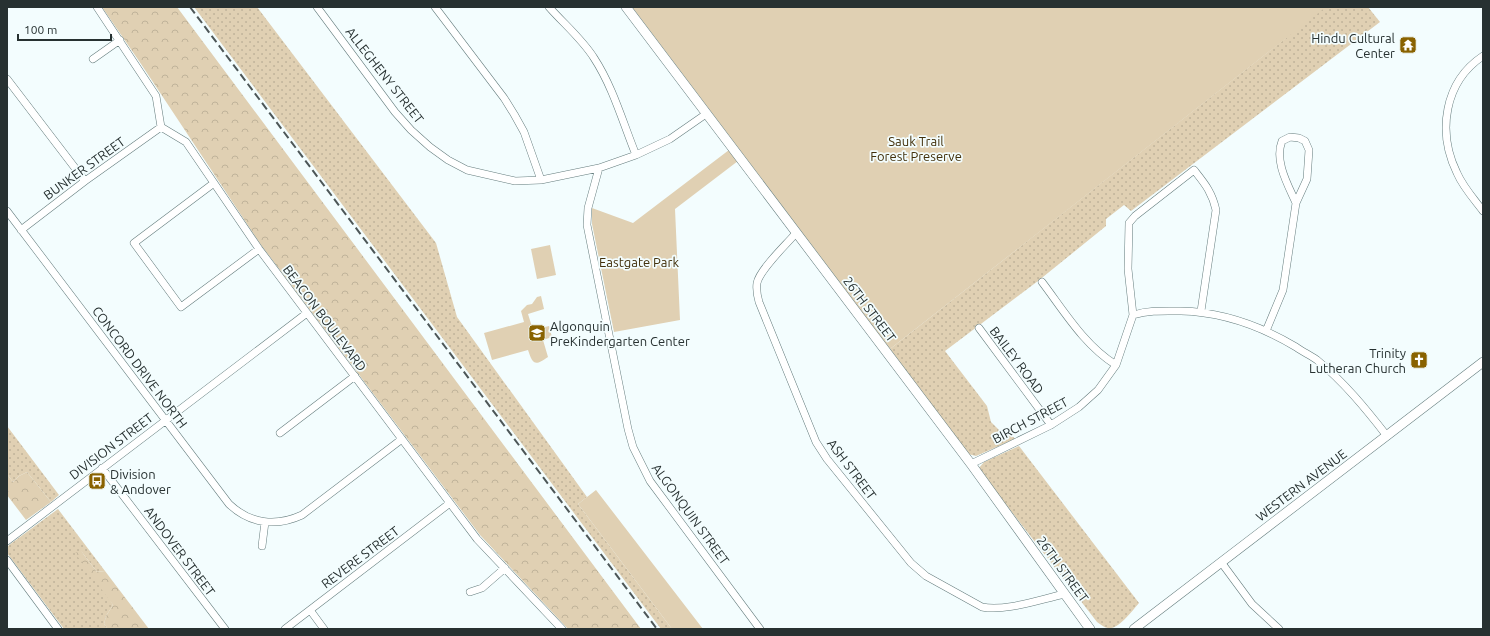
<svg xmlns="http://www.w3.org/2000/svg" width="1490" height="636" viewBox="0 0 1490 636" font-family="Ubuntu,sans-serif">
  <defs>
    <pattern id="grass-dots" width="8" height="8" patternUnits="userSpaceOnUse"><rect width="8" height="8" fill="#e0d0b3"/><path d="M2 2h.1M6 6h.1" fill="none" stroke="#c0b39a" stroke-width="1.8" stroke-linecap="round"/></pattern>
    <pattern id="forest-crowns" width="20" height="18" patternUnits="userSpaceOnUse"><rect width="20" height="18" fill="#e0d0b3"/><path d="M2 6a3 3 0 1 1 6 0M12 15a3 3 0 1 1 6 0" fill="none" stroke="#c0b39a"/></pattern>
  </defs>
  <rect width="100%" height="100%" fill="#f3fdfe"/>
  <!-- grass -->
  <path fill="url(#grass-dots)" d="M 194,7 L 257,7 L 436,243 L 457,317 L 587,497 L 578,504 L 672,629 L 661,629 Z
    M 1309,7 L 1368,7 L 1380,22 L 1131,211 L 1124,205 L 1106,219 L 1106,226 L 1038,281 L 945,351 L 987,406 L 991,422 L 999,430 L 1009,432 L 1015,439 L 976,456 L 968,454 L 890,349 L 1286,38 Z
    M 7,426 L 59,495 L 51,502 L 27,472 L 19,476 L 13,482 L 7,474 Z
    M 1019,446 L 1139,603 C 1133,610 1120,627 1111,628 C 1106,629 1101,625 1097,622 L 980,471 L 979,468 L 984,462 Z
    M 58,509 L 105,571 L 97,572 L 81,551 L 113,605 L 106,616 L 104,624 L 108,629 L 64,629 L 7,553 L 7,548 L 9,545 Z"/>
  <!-- forest -->
  <path fill="url(#forest-crowns)" d="M 102,7 L 177,7 L 641,629 L 568,629 L 480,535 L 261,245 L 141,64 Z
    M 27,472 L 51,502 L 26,520 L 7,495 L 7,474 L 13,482 L 19,476 Z
    M 81,551 L 97,572 L 105,571 L 149,629 L 108,629 L 104,624 L 106,616 L 113,605 L 75,553 Z"/>
  <!-- park -->
  <path fill="#e0d0b3" d="M 632,7 L 1326,7 L 890,349 Z
    M 729,150 L 738,161 L 675,209 L 680,320 L 614,332 L 592,224 L 592,208 L 633,223 Z
    M 550,245 L 556,275 L 537,279 L 531,249 Z
    M 541,296 L 544,309 L 528,314 L 533,330 L 549,326 L 552,337 L 543,340 L 548,357 C 535,366 533,365 528,350 L 492,360 L 484,333 L 524,322 L 521,311 L 527,305 L 532,304 L 537,297 Z
    M 596,490 L 703,629 L 672,629 L 578,504 Z"/>
  <g fill="none" stroke-linecap="round" stroke-linejoin="round">
    <defs>
      <path id="street" d="M 97,7 L 156,96 L 161,127 L 186,142 L 259,249 L 477,539 L 562,629
        M 317,7 L 395,112 L 411,130 L 430,147 L 448,160 L 467,170 L 515,181 L 541,180 L 599,168 L 636,155 L 670,139 L 706,114
        M 435,7 L 504,98 L 514,114 L 524,132 L 541,180
        M 549,7 C 564,24 582,39 594,58 C 613,87 623,123 636,155
        M 1483,56 C 1444,82 1437,132 1457,173 C 1463,187 1474,199 1483,211
        M 93,59 L 120,40
        M 7,79 L 85,181
        M 599,168 L 588,208 L 587,225 L 628,429 L 633,447 L 650,481 L 760,629
        M 214,183 L 134,243 L 181,307 L 259,249
        M 7,211 L 229,504 C 250,524 276,527 302,515 L 402,439
        M 21,230 L 85,181 L 161,127
        M 796,233 C 786,245 760,269 757,283 C 756,290 757,295 759,302 L 816,442 L 827,459 L 911,563 L 926,576 L 982,607 C 1005,612 1041,599 1065,594
        M 1042,282 C 1064,311 1084,345 1116,365
        M 1133,315 C 1150,310 1164,311 1181,311 C 1222,312 1261,326 1296,347 C 1303,352 1310,355 1317,360 C 1344,382 1366,409 1387,436
        M 979,328 L 1051,425
        M 1266,331 L 1283,290 L 1296,203 L 1307,179 L 1309,150 L 1305,141 L 1299,138 L 1290,137 L 1282,141 C 1274,161 1288,185 1296,203
        M 280,433 L 355,376
        M 971,464 L 1051,425 L 1079,407 L 1098,390 L 1116,365 L 1133,315 L 1128,269 L 1129,223 L 1135,216 L 1194,170 C 1205,184 1212,192 1216,210 L 1201,311
        M 102,468 L 225,629
        M 7,541 L 307,313
        M 262,546 L 265,522
        M 7,560 L 58,629
        M 1221,562 L 1252,604 L 1279,629
        M 470,592 L 482,588 L 505,568
        M 310,610 L 324,629
        M 285,629 L 450,503"/>
      <path id="secondary" d="M 626,7 L 971,464 L 1090,629
        M 1134,629 L 1483,362"/>
    </defs>
    <!-- street casing -->
    <use href="#street" stroke="#647c7d" stroke-width="8"/>
    <!-- secondary casing -->
    <use href="#secondary" stroke="#647c7d" stroke-width="10"/>
    <!-- street -->
    <use href="#street" stroke="#fff" stroke-width="7"/>
    <!-- secondary -->
    <use href="#secondary" stroke="#fff" stroke-width="9"/>
    <!-- rail -->
    <path stroke="#4d5758" stroke-width="2" stroke-dasharray="8 4" stroke-linecap="butt" d="M 190,7 L 657,629"/>
  </g>
  <!-- icons -->
  <defs>
    <symbol id="temple-square" viewBox="-11 -11 22 22"><rect x="-9" y="-9" width="18" height="18" rx="4" fill="#896200" stroke="#f3fdfe"/><path d="M0-6L5-2H3V0L6.5 2.5H4V6H1.5V3h-3V6H-4V2.5H-6.5L-3 0V-2H-5Z" fill="#fff"/></symbol>
    <symbol id="school-square" viewBox="-11 -11 22 22"><rect x="-9" y="-9" width="18" height="18" rx="4" fill="#896200" stroke="#f3fdfe"/><path d="M0-5L7-2L0 1L-7-2ZM-4 1L0 2.5L4 1V4Q0 6-4 4Z" fill="#fff"/></symbol>
    <symbol id="church-square" viewBox="-11 -11 22 22"><rect x="-9" y="-9" width="18" height="18" rx="4" fill="#896200" stroke="#f3fdfe"/><path d="M-1.2-6h2.4v3.5h3.3v2.4h-3.3V6h-2.4V-.1h-3.3v-2.4h3.3Z" fill="#fff"/></symbol>
    <symbol id="bus-square" viewBox="-11 -11 22 22"><rect x="-9" y="-9" width="18" height="18" rx="4" fill="#896200" stroke="#f3fdfe"/><path d="M-5-6H5V4H4V6H2V4H-2V6H-4V4H-5ZM-3.5-4V0h7V-4ZM-3.5 1.2v1.5H-2V1.2ZM2 1.2v1.5H3.5V1.2Z" fill="#fff"/></symbol>
  </defs>
  <g fill-rule="evenodd">
    <use href="#temple-square" x="1398" y="35" width="20" height="20"/>
    <use href="#school-square" x="527" y="323" width="20" height="20"/>
    <use href="#church-square" x="1409" y="350" width="20" height="20"/>
    <use href="#bus-square" x="87" y="471" width="20" height="20"/>
  </g>
  <g text-anchor="middle" stroke-width="3.5" stroke-linejoin="round" paint-order="stroke">
    <!-- poi labels -->
    <g font-size="13" fill="#273131" stroke="#f3fdfe" text-anchor="end">
      <text x="1395" y="43">Hindu Cultural<tspan x="1395" dy="15">Center</tspan></text>
      <text x="550" y="331" text-anchor="start">Algonquin<tspan x="550" dy="15">PreKindergarten Center</tspan></text>
      <text x="1406" y="358">Trinity<tspan x="1406" dy="15">Lutheran Church</tspan></text>
      <text x="110" y="479" text-anchor="start">Division<tspan x="110" dy="15">&amp; Andover</tspan></text>
    </g>
    <!-- street labels -->
    <g font-size="13" fill="#273131" stroke="#f3fdfe">
      <text transform="translate(385 75) rotate(52)" y="5">ALLEGHENY STREET</text>
      <text transform="translate(84 168) rotate(-36)" y="5">BUNKER STREET</text>
      <text transform="translate(870 309) rotate(53)" y="5">26TH STREET</text>
      <text transform="translate(325 318) rotate(53)" y="5">BEACON BOULEVARD</text>
      <text transform="translate(1017 360) rotate(53)" y="5">BAILEY ROAD</text>
      <text transform="translate(140 367) rotate(53)" y="5">CONCORD DRIVE NORTH</text>
      <text transform="translate(1030 420) rotate(-28)" y="5">BIRCH STREET</text>
      <text transform="translate(111 446) rotate(-37)" y="5">DIVISION STREET</text>
      <text transform="translate(852 469) rotate(53)" y="5">ASH STREET</text>
      <text transform="translate(1301 485) rotate(-37)" y="5">WESTERN AVENUE</text>
      <text transform="translate(691 514) rotate(54)" y="5">ALGONQUIN STREET</text>
      <text transform="translate(180 551) rotate(53)" y="5">ANDOVER STREET</text>
      <text transform="translate(360 557) rotate(-37)" y="5">REVERE STREET</text>
      <text transform="translate(1063 569) rotate(54)" y="5">26TH STREET</text>
    </g>
    <!-- park labels -->
    <g font-size="13" fill="#42300b" stroke="#f3fdfe">
      <text x="916" y="146">Sauk Trail<tspan x="916" dy="15">Forest Preserve</tspan></text>
      <text x="639" y="267">Eastgate Park</text>
    </g>
  </g>
  <!-- border -->
  <rect width="1490" height="636" fill="none" stroke="#273131" stroke-width="16"/>
  <!-- scale -->
  <path d="M18 34v6h93v-6" fill="none" stroke="#273131" stroke-width="2"/>
  <text x="24" y="34" font-size="12" fill="#273131" stroke="#f3fdfe" stroke-width="3" paint-order="stroke">100 m</text>
</svg>
